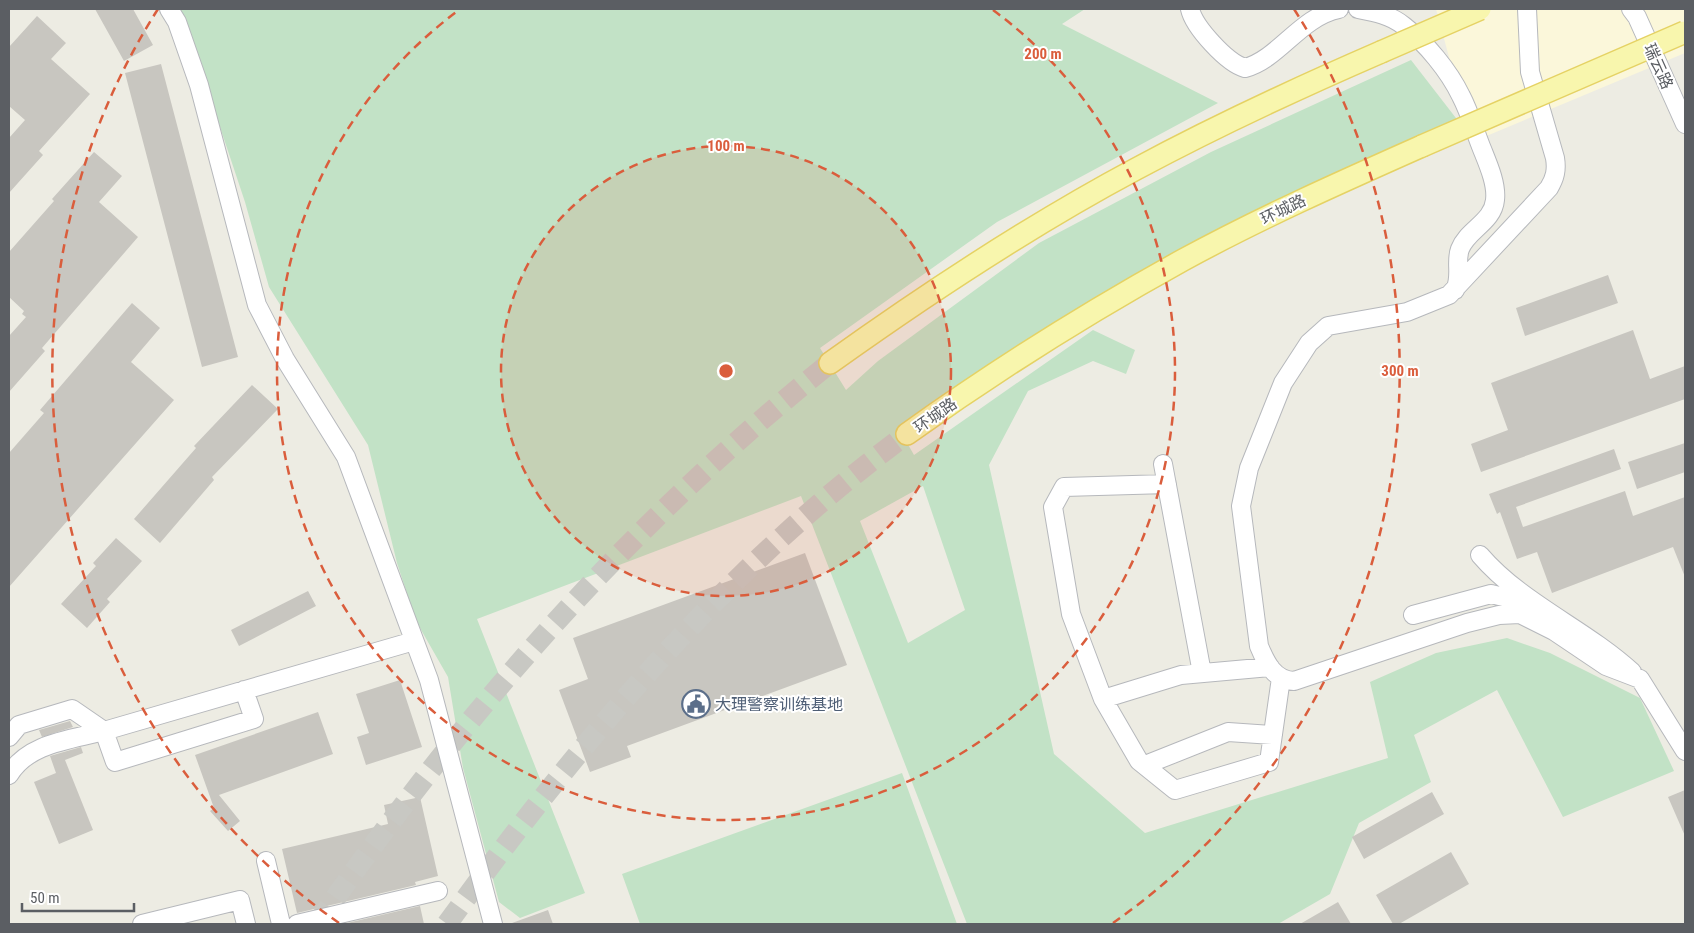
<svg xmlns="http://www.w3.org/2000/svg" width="1694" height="933" viewBox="0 0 1694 933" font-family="'Roboto Condensed','Noto Sans SC',sans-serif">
  <rect width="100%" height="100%" fill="#edece3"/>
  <!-- commercial -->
  <path fill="#fbf7da" d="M 1436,9 L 1685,9 L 1685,53 L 1472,142 Z"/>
  <!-- green -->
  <path fill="#c2e2c6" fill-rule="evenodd" d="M 175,9 L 1085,9 L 1062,24 L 1218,103 L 997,222 L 820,348 L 846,390 L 878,361 L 1039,243 L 1211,152 L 1411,60 L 1459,122 L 1197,246 L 898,427 L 914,455 L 1093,330 L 1135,350 L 1126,374 L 1093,361 L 1028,391 L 989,465 L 1054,754 L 1145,833 L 1388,758 L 1370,682 L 1436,653 L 1507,638 L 1550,653 L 1640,698 L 1674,771 L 1563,817 L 1497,690 L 1414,735 L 1431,782 L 1359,823 L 1330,894 L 1278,924 L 967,924 L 801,496 L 477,619 L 585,893 L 520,918 L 499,902 L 463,768 L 448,677 L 416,621 L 397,563 L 368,445 L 269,287 L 245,202 L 216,115 ZM 923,486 L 965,610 L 908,643 L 860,521 Z
    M 902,773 L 957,924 L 640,924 L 622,874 Z"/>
  <!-- building -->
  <path fill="#c8c6c0" d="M 95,9 L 133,9 L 153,45 L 124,61 Z
    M 37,16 L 66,43 L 51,59 L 90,94 L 39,151 L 43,155 L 9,193 L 9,138 L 25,120 L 9,106 L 9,47 Z
    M 161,64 L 238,357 L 202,367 L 125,73 Z
    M 94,152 L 122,176 L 99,202 L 138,237 L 42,348 L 45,351 L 9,392 L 9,336 L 26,317 L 22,314 L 24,311 L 9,297 L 9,252 L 54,201 L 52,199 Z
    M 1608,275 L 1618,303 L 1525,336 L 1516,308 Z
    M 132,303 L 160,328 L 131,362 L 174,400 L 9,587 L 9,453 L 44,413 L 40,410 Z
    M 1633,330 L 1650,379 L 1685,366 L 1685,399 L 1481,472 L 1471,444 L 1508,430 L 1491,383 Z
    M 252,385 L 278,409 L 212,477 L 214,480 L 160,543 L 134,519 L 196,448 L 194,446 Z
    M 1685,443 L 1685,472 L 1637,489 L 1628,462 Z
    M 1614,449 L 1621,469 L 1516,507 L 1523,527 L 1625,491 L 1633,516 L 1685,497 L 1685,577 L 1673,547 L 1552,593 L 1537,552 L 1517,559 L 1500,512 L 1497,514 L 1489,494 Z
    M 116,538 L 142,561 L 107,599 L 110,602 L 87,628 L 61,604 L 96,566 L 93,563 Z
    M 805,553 L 847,665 L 627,746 L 631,757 L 590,772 L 559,690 L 588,679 L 573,638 Z
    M 308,591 L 316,606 L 239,646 L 231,630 Z
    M 400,680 L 422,747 L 366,765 L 357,737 L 369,733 L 356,694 Z
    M 318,712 L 333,754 L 219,795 L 240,821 L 228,831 L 210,811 L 214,808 L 195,755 Z
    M 70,721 L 73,727 L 42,737 L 39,730 Z
    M 81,747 L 83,753 L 65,760 L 93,830 L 59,844 L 34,782 L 56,773 L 50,756 Z
    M 1685,790 L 1685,836 L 1668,797 Z
    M 1432,792 L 1444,814 L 1364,859 L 1352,837 Z
    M 420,797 L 438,876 L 415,882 L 416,885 L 297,913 L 282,849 L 388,824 L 384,805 Z
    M 1451,852 L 1469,884 L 1399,924 L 1393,924 L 1376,895 Z
    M 1338,902 L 1351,924 L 1300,924 Z
    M 420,906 L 424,924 L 343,924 Z
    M 548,910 L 553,924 L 512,924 L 512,923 Z"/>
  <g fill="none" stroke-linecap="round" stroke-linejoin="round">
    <!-- major-tunnel -->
    <path stroke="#c8c8c3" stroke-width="21" stroke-dasharray="21 11" stroke-linecap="butt" d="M 317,924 C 462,715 631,522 830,363
      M 447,924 C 578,744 726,567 907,434"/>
    <defs>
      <path id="minor" d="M 169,9 L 177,22 L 199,85 L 257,305 L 285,359 L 346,457 L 429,680 L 493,924
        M 1190,9 C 1194,27 1227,63 1245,68 C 1279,59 1300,17 1339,9
        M 1358,9 C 1374,12 1391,15 1404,26 C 1426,43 1449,71 1461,96 C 1470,113 1475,132 1482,149 C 1488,164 1497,184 1495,200 C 1493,222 1467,230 1460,249 C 1455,262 1462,276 1455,290
        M 1527,9 L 1530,72 L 1555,158 C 1557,170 1555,178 1549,188 L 1449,295 L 1407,312 L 1328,326 L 1309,343 L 1283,383 L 1249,468 L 1241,506 L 1259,646 C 1266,663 1274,680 1294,681 L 1467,623 L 1499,615 L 1520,614 L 1554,631 L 1606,666 L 1640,679 L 1685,751
        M 1631,9 L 1637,17 L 1685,124
        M 1163,464 L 1202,673
        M 1167,484 L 1064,487 L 1053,507 L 1071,614 L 1103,699 L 1139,761 L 1175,790 L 1269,762 L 1281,678
        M 1480,555 C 1521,603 1585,629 1632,672
        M 1413,615 L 1491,594 L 1532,604
        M 1103,699 L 1181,675 L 1270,667
        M 9,737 L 19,725 L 72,709 L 104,731 L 414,641
        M 1145,765 L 1228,732 L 1273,735
        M 9,775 C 28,743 70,740 104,731 L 115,762 L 254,719 L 244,690
        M 266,861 L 281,924
        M 142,924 L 240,900 L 246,924
        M 297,924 L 438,891"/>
      <path id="major" d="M 830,363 C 928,293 1029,226 1136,169 C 1216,126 1298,88 1381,52
        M 907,434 C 995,371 1087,313 1183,260 C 1260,218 1341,182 1422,146"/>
    </defs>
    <!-- minor casing -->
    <use href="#minor" stroke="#b6b8bc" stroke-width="20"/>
    <!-- major casing -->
    <use href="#major" stroke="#e5d264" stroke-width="24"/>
    <!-- minor -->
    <use href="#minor" stroke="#fff" stroke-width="18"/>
    <!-- major -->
    <use href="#major" stroke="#f8f6ad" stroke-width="21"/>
    <defs>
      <path id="major-bridge" d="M 1381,52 L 1480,9
        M 1422,146 L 1685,32"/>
    </defs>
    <!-- major-bridge casing -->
    <use href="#major-bridge" stroke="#e5d264" stroke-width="24" stroke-linecap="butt"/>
    <!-- major-bridge -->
    <use href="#major-bridge" stroke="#f8f6ad" stroke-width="21"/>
  </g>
  <!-- distance rings -->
  <circle cx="726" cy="371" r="225" fill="#da5d3c" fill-opacity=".12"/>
  <g fill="none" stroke="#da5d3c" stroke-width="2.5" stroke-dasharray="9 6">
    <circle cx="726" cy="371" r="225"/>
    <path d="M993 10A449 449 0 1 1 459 10"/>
    <path d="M339 923A674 674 0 0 1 158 9M1294 9A674 674 0 0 1 1113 923"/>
  </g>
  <!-- icons -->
  <defs>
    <symbol id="civic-ring" viewBox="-11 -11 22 22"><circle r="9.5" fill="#fff" stroke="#5c6f8a" stroke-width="1.5"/><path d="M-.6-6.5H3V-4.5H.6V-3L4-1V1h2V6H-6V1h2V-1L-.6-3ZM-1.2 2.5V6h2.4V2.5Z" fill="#5c6f8a"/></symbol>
  </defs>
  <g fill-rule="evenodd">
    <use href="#civic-ring" x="680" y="688" width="32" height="32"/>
  </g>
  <g text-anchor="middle" stroke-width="4" stroke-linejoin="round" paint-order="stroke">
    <!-- street labels -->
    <g font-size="16" fill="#5b5e63" stroke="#fff">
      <text transform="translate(1659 66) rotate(66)" y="6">瑞云路</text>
      <text transform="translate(1283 209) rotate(-26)" y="6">环城路</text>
      <text transform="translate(935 415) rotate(-35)" y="6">环城路</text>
    </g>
    <!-- service labels -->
    <g font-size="16" fill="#4e5e75" stroke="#fff" text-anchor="start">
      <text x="715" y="710">大理警察训练基地</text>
    </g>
  </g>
  <circle cx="726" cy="371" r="8" fill="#da5d3c" stroke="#fff" stroke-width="2.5"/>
  <g font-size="15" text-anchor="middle" font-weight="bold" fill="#da5d3c" stroke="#fff" stroke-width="4" stroke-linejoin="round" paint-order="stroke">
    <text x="1043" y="59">200 m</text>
    <text x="726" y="151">100 m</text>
    <text x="1400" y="376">300 m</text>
  </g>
  <!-- border -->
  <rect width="1694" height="933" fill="none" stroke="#5b5e63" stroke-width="20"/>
  <!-- scale -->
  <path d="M22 903v8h112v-8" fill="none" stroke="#5b5e63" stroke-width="2.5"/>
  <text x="30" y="903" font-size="15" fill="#5b5e63" stroke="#ffffff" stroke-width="4" paint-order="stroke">50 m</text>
</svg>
